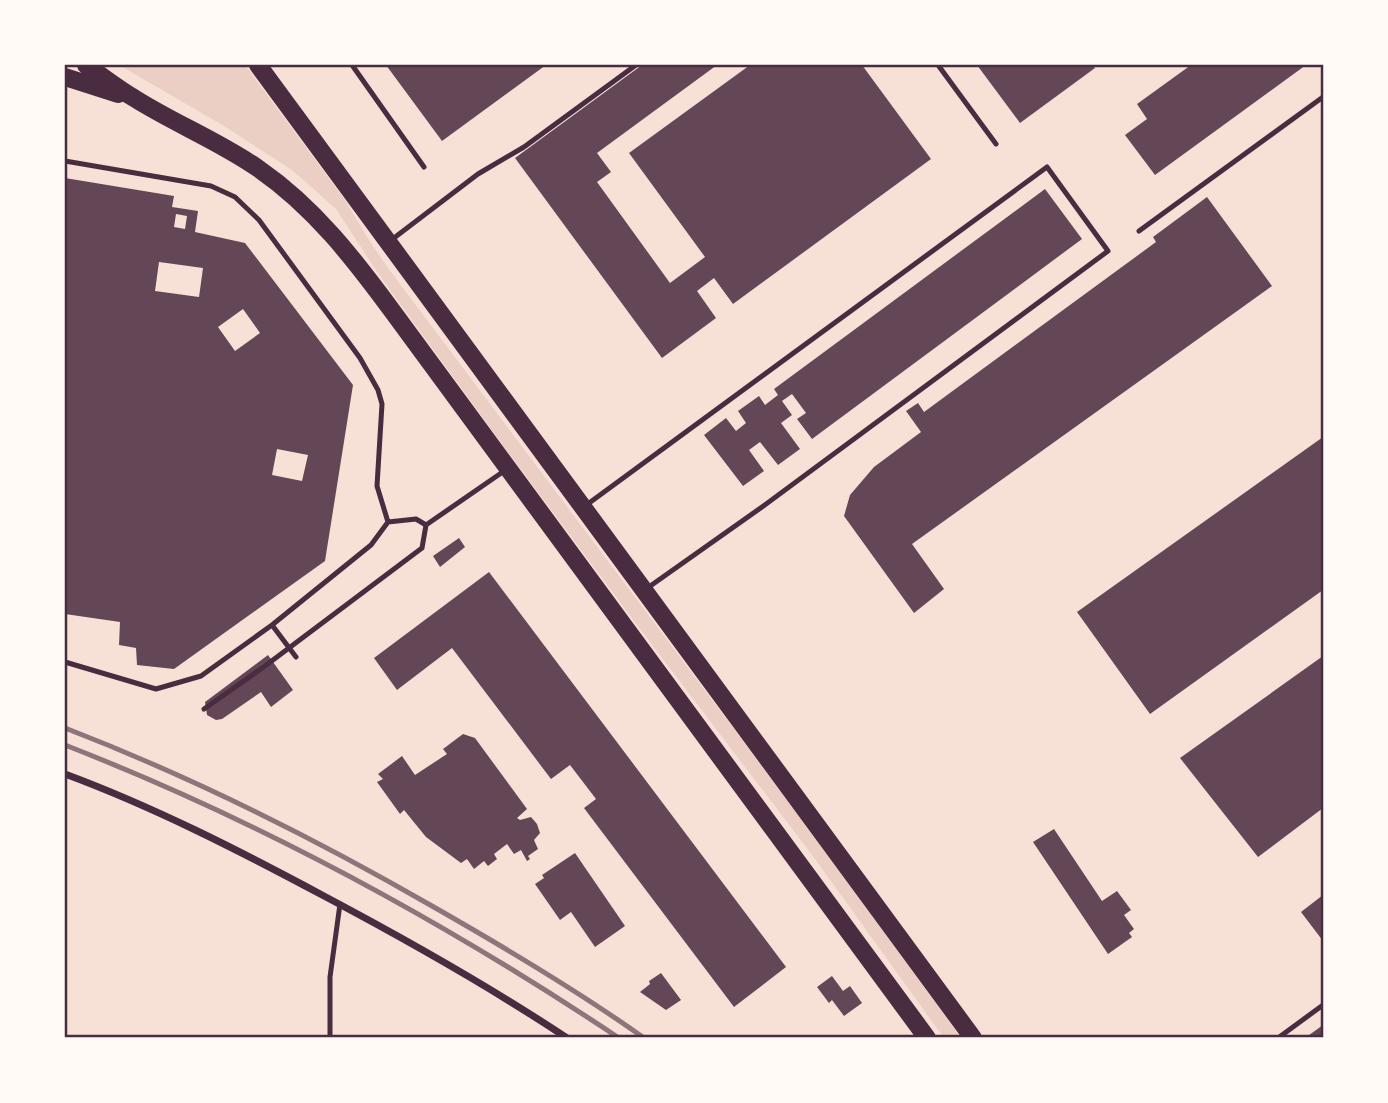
<svg xmlns="http://www.w3.org/2000/svg" width="1388" height="1103" viewBox="0 0 1388 1103" font-family="Figtree,sans-serif">
  <rect width="100%" height="100%" fill="#f7e1d7"/>
  <!-- green -->
  <path fill="#ebcfc5" d="M 119,65 L 245,65 L 345,200 L 369,240 L 388,268 L 821,845 L 961,1038 L 944,1038 L 812,855 L 643,633 L 499,440 L 379,275 L 336,209 L 292,170 L 224,126 Z"/>
  <!-- building -->
  <path fill="#644757" fill-rule="evenodd" d="M 386,65 L 546,65 L 442,141 Z
    M 642,65 L 717,65 L 597,153 L 611,172 L 597,182 L 670,283 L 705,257 L 629,153 L 750,65 L 862,65 L 931,159 L 733,304 L 714,278 L 697,291 L 716,318 L 662,358 L 515,158 Z
    M 977,65 L 1093,65 L 1095,68 L 1020,123 Z
    M 1191,65 L 1306,65 L 1155,175 L 1125,135 L 1147,119 L 1137,104 Z
    M 65,178 L 174,196 L 172,207 L 198,211 L 195,232 L 245,243 L 353,385 L 325,561 L 174,669 L 137,665 L 136,648 L 119,645 L 120,622 L 65,614 ZM 176,214 L 187,216 L 185,229 L 174,227 ZM 159,262 L 203,268 L 199,297 L 155,291 ZM 243,309 L 260,333 L 235,351 L 218,327 ZM 277,449 L 308,455 L 302,481 L 272,475 Z
    M 1045,189 L 1082,239 L 812,439 L 797,419 L 806,413 L 792,394 L 782,401 L 792,415 L 781,423 L 800,449 L 778,465 L 760,442 L 749,450 L 764,471 L 743,486 L 704,435 L 726,418 L 736,431 L 746,423 L 738,411 L 759,396 L 765,405 L 778,395 L 774,389 Z
    M 1207,197 L 1272,286 L 912,544 L 944,589 L 914,613 L 844,516 L 850,495 L 874,467 L 921,432 L 906,411 L 918,403 L 924,412 L 1156,242 L 1153,237 Z
    M 1323,437 L 1323,590 L 1150,714 L 1077,612 Z
    M 459,538 L 465,547 L 440,567 L 433,556 Z
    M 489,572 L 786,967 L 734,1007 L 584,808 L 596,799 L 570,765 L 551,779 L 452,648 L 397,690 L 374,658 Z
    M 268,655 L 293,690 L 271,707 L 261,692 L 222,719 L 216,720 L 207,715 L 205,702 Z
    M 1323,656 L 1323,808 L 1258,857 L 1180,758 Z
    M 463,734 L 475,738 L 527,809 L 517,818 L 520,820 L 531,817 L 537,824 L 540,833 L 534,840 L 538,849 L 528,856 L 530,859 L 527,861 L 521,850 L 514,854 L 507,844 L 494,854 L 497,859 L 488,866 L 484,861 L 474,869 L 467,859 L 461,863 L 426,837 L 404,810 L 400,814 L 377,782 L 383,779 L 378,774 L 402,756 L 415,775 L 447,754 L 443,749 Z
    M 1054,829 L 1102,901 L 1117,891 L 1131,910 L 1124,915 L 1134,929 L 1129,933 L 1132,937 L 1108,954 L 1033,842 Z
    M 575,853 L 625,926 L 595,947 L 571,912 L 560,920 L 535,884 L 544,878 L 542,875 Z
    M 1323,895 L 1323,941 L 1301,912 Z
    M 661,973 L 681,1000 L 666,1010 L 640,992 L 650,984 L 649,981 Z
    M 832,976 L 843,991 L 850,986 L 862,1003 L 844,1016 L 832,1000 L 829,1003 L 817,987 Z
    M 1323,1025 L 1323,1038 L 1305,1038 Z"/>
  <g fill="none" stroke-linecap="round" stroke-linejoin="round">
    <!-- service -->
    <path stroke="#4a2c40" stroke-width="5" d="M 352,65 L 424,167
      M 938,65 L 996,144
      M 65,161 L 211,186 L 235,197 L 259,220 L 360,358 L 378,390 L 382,404 L 377,486 L 388,522
      M 1139,231 L 1323,97
      M 390,241 L 478,174 L 524,147 L 636,65
      M 585,506 L 1047,167 L 1108,251 L 762,507 L 646,589
      M 272,625 L 296,657
      M 65,662 L 156,689 L 201,676 L 272,625 L 371,545 L 388,522 L 416,519 L 426,525
      M 204,709 L 265,666 L 422,548 L 426,525 L 507,469
      M 330,1038 L 330,977 L 340,904
      M 1278,1038 L 1323,1005"/>
    <!-- minor -->
    <path stroke="#4a2c40" stroke-width="7" d="M 65,774 C 154,807 240,851 324,896 C 407,940 489,986 567,1038"/>
    <!-- primary -->
    <path stroke="#4a2c40" stroke-width="18" d="M 86,65 C 102,76 117,88 134,98 C 175,124 219,141 259,169 C 314,207 354,259 393,312 L 927,1038
      M 258,65 L 973,1038
      M 65,77 L 118,94"/>
    <!-- rail -->
    <path stroke="#8f747c" stroke-width="5" d="M 65,728 C 192,777 314,838 432,906 C 504,947 577,990 644,1038
      M 65,745 C 260,821 445,922 619,1038"/>
  </g>
  <!-- border -->
  <rect width="1388" height="1103" fill="none" stroke="#fffaf5" stroke-width="133"/>
  <rect x="66" y="66" width="1256" height="970" fill="none" stroke="#4a2c40" stroke-width="2.5"/>
</svg>
